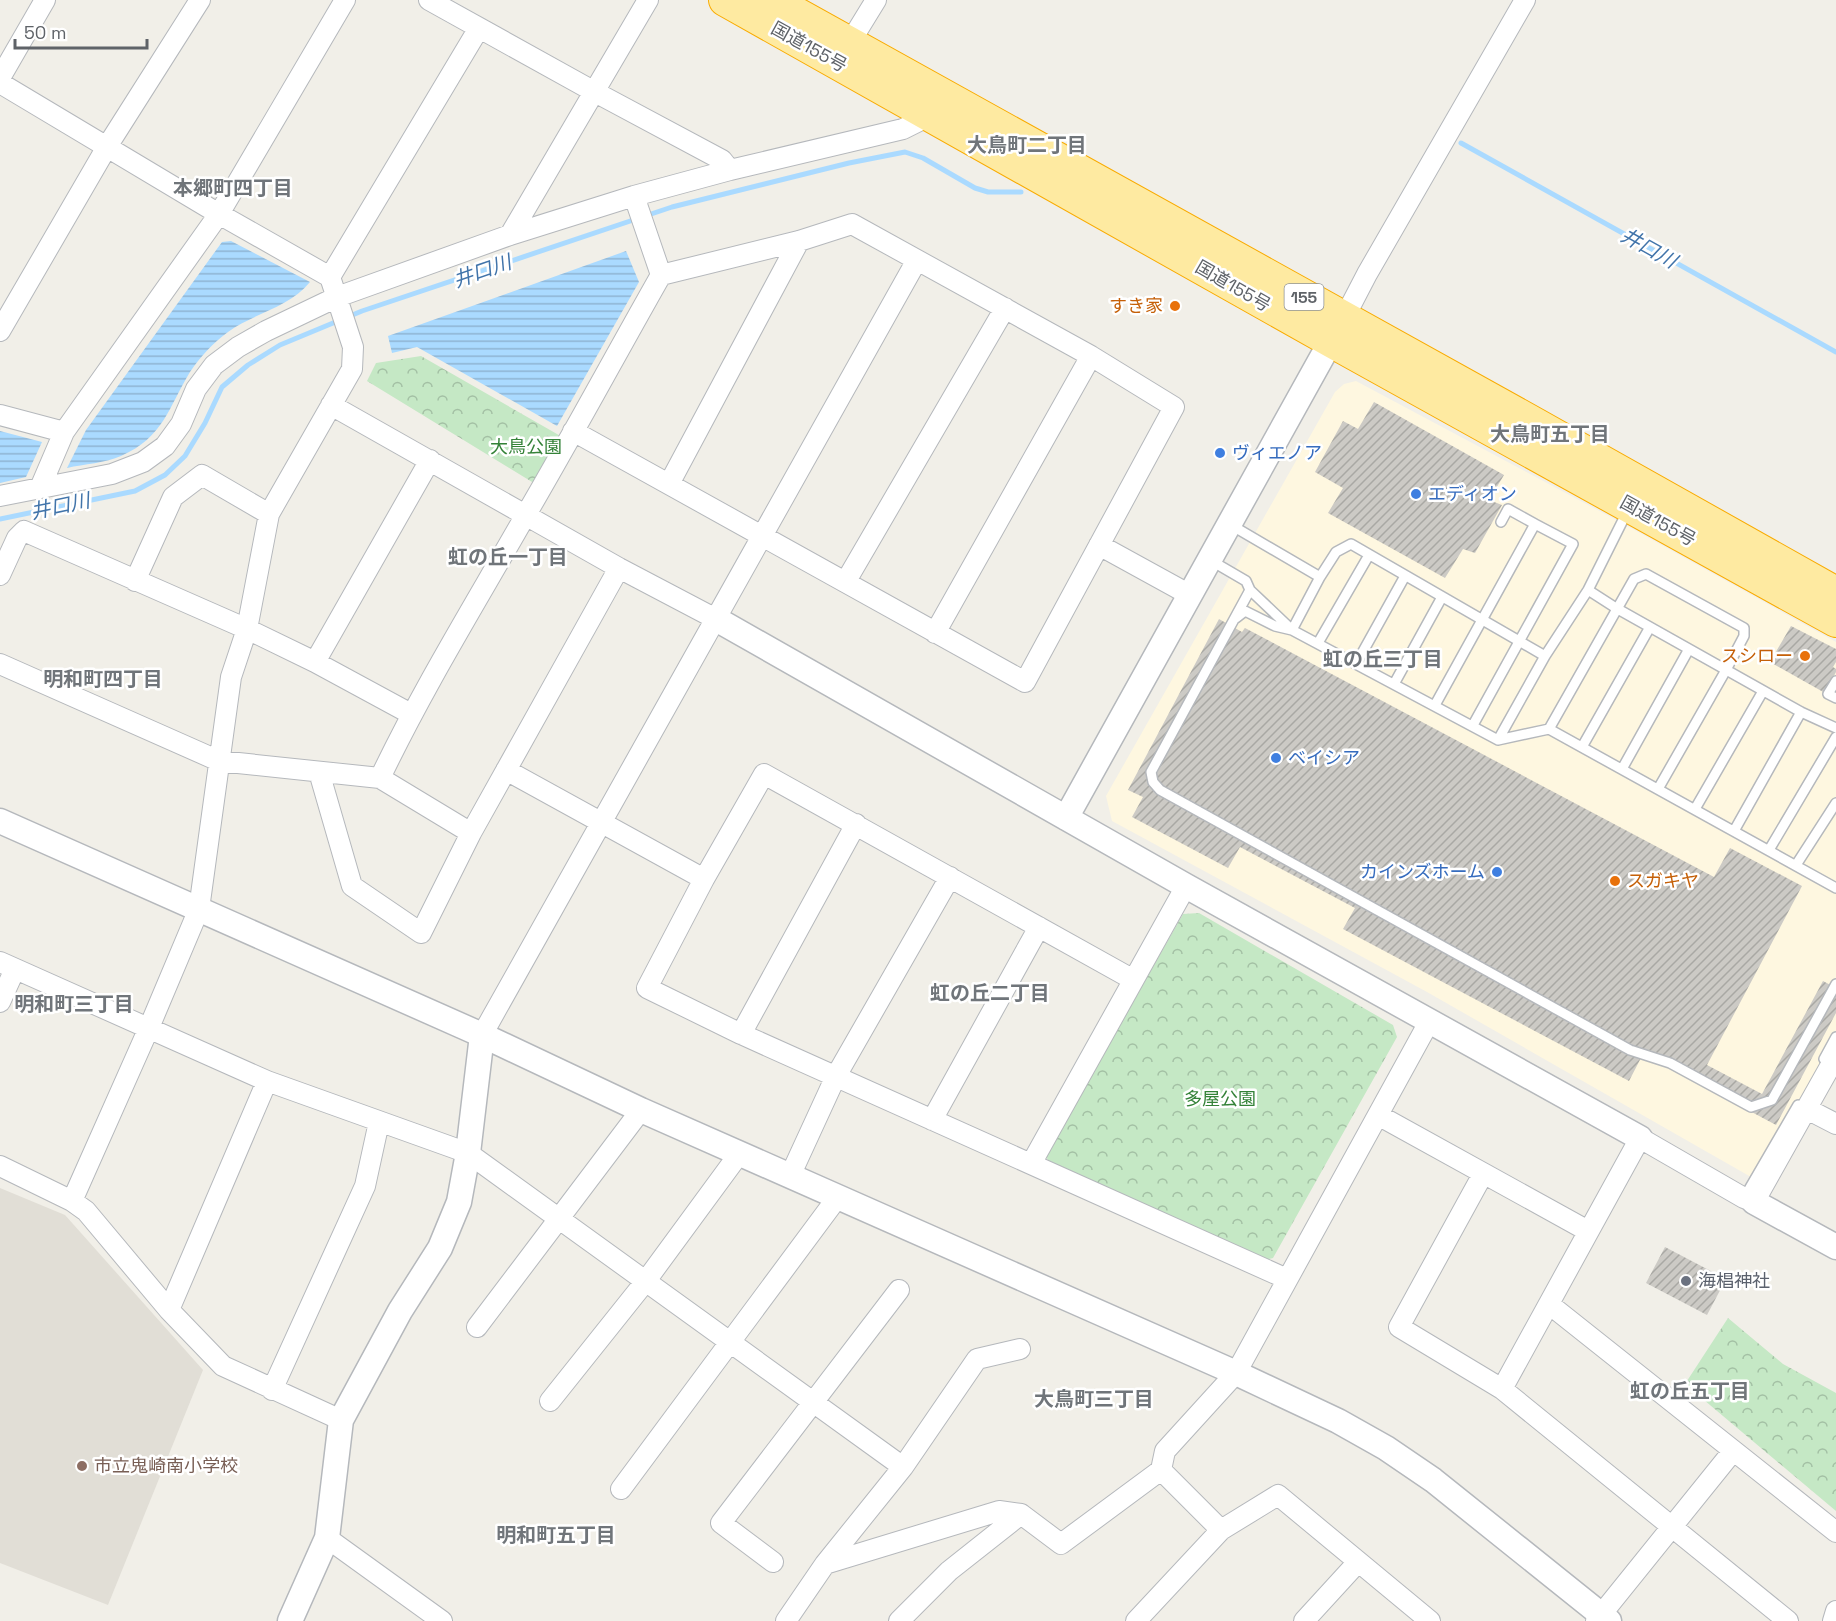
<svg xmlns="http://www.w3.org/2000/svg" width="1836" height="1621" viewBox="0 0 1836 1621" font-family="'Space Grotesk','Noto Sans JP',sans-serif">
  <defs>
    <pattern id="forest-crowns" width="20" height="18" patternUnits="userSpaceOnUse" patternTransform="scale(1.5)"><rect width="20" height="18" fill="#c5e8c5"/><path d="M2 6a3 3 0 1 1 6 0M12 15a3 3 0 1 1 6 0" fill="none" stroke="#a3c0a4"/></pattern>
    <pattern id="water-rules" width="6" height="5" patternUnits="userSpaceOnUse" patternTransform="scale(1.5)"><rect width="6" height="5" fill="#aadaff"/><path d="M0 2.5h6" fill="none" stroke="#8eb4d2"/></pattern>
    <pattern id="building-hatch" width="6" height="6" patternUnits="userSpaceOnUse" patternTransform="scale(1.5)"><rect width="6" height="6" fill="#cccac5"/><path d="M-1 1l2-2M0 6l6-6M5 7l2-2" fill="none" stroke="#a9a8a4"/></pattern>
  </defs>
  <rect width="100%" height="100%" fill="#f1efe8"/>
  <!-- commercial -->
  <path fill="#fef7e0" d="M 1356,381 L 1622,523 L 1836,642 L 1836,1037 L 1760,1174 L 1751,1177 L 1427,992 L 1112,821 L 1106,796 L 1335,392 L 1344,384 Z"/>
  <!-- education -->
  <path fill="#e1ded6" d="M 0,1188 L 65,1215 L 203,1370 L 108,1605 L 0,1563 Z"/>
  <!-- forest -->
  <path fill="url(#forest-crowns)" d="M 421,356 L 564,438 L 537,485 L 367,381 L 376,363 Z
    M 1199,913 L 1393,1025 L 1397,1037 L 1273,1258 L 1265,1260 L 1049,1164 L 1046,1155 L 1183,914 Z
    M 1728,1318 L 1783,1364 L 1836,1393 L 1836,1511 L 1685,1384 Z"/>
  <!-- water -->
  <path fill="url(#water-rules)" d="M 231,241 L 310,282 C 289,308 254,313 228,332 C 213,343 200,357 190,372 C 168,408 164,437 121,456 C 106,463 84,464 67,468 L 86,430 L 222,242 Z
    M 626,251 L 639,282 L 557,426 L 417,347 L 392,353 L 388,336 Z
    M 0,431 L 42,442 L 26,477 L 0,483 Z"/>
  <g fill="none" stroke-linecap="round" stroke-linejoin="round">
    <!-- stream -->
    <path stroke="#aadaff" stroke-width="5" d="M 1461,143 L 1836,352
      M 0,519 L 135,491 L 165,475 L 185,456 L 205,423 L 222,387 L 248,365 L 280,345 L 362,311 L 672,207 L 849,163 L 905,152 L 923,158 L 975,188 L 988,192 L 1021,192"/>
  </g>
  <!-- building -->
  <path fill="url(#building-hatch)" d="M 1374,402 L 1504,475 L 1489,500 L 1502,505 L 1475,553 L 1463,549 L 1445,578 L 1328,513 L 1343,488 L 1315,472 L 1343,421 L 1358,429 Z
    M 1219,619 L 1242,632 L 1245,628 L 1714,877 L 1730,848 L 1802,886 L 1707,1065 L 1762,1094 L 1823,981 L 1836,988 L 1836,1013 L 1776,1125 L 1643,1054 L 1629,1081 L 1343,929 L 1355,908 L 1240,847 L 1228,868 L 1132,817 L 1143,797 L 1128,790 Z
    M 1791,626 L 1836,649 L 1836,662 L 1833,667 L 1836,669 L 1836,672 L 1825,693 L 1770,662 Z
    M 1665,1247 L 1726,1279 L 1707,1315 L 1646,1283 Z"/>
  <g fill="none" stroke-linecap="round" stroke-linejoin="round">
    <defs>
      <path id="service" d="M 1501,522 L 1508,509 L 1535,524
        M 1231,525 L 1320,577
        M 1210,560 L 1246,581 L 1250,590 L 1290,628
        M 1250,590 L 1151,772 L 1153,782 L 1160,790 L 1630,1050 L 1670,1063 L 1751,1107 L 1772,1100 L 1836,984
        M 1588,590 L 1616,608 L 1801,712 L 1836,728
        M 1236,618 L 1245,611 L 1275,626 L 1292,630 L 1498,740 L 1549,729 L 1836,888
        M 1292,630 L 1320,577 L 1336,552 L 1351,544 L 1545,656
        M 1318,643 L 1369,555
        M 1356,664 L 1405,576
        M 1836,681 L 1828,694 L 1836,698
        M 1394,684 L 1442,597
        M 1435,705 L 1535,524 L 1573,544 L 1473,725
        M 1549,729 L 1634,579 L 1646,574 L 1744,628 L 1744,636 L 1726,670 L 1658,789
        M 1498,740 L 1545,656 L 1588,590 L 1628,510
        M 1582,747 L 1650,627
        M 1622,769 L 1689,649
        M 1695,809 L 1763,691
        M 1734,831 L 1801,712
        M 1769,850 L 1836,737
        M 1796,865 L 1836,803
        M 1824,1059 L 1836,1037
        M 1744,1198 L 1798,1105"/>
      <path id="minor" d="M 429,0 L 593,91 L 722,160 L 730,170
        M 849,44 L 876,0
        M 0,78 L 45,0
        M 0,83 L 219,214 L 330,277 L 353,347 L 352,369 L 269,514 L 247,629 L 231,677 L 199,909 L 148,1030 L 72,1201
        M 634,196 L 661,275
        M 510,235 L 648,0
        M 330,277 L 479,28
        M 1340,326 L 1367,274 L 1525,0
        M 0,331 L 108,145 L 200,0
        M 331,405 L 619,568 L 716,619
        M 0,415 L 64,432
        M 669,484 L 799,241
        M 40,488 L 64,432 L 219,214 L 345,0
        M 0,496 L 112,474 L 143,462 L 165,446 L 181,424 L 196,389 L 214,365 L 238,347 L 266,331 L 337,297 L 510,235 L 634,196 L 730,170 L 903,129 L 931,115
        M 1099,545 L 1190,595
        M 0,575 L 17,538 L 24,531 L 247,629 L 315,662 L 411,714
        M 135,581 L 173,497 L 202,475 L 269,514
        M 846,581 L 1005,308
        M 935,633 L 1091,356
        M 315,662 L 430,460
        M 0,664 L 219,761 L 380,778 L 471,833
        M 506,770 L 704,879
        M 319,772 L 352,886 L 421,933 L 471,833 L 619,568
        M 380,778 C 423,688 475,604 524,518 C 571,438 615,356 661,275 L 799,241 L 852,224 L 1091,356 L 1174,407 L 1025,682 L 573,431
        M 0,962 L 267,1081 L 468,1153 L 903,1467
        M 1132,979 L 764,774 L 704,879 L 647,988 L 741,1034 L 1287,1279
        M 0,1002 L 15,969
        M 741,1034 L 856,824
        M 482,1035 L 917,260
        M 1807,1109 L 1836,1124
        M 1378,1115 L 1588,1231
        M 932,1120 L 1039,927
        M 1031,1164 L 1186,886
        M 0,1166 L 72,1201 L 86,1211 L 169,1310 L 223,1366 L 341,1420
        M 1483,1174 L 1399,1327 L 1502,1389 L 1788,1621
        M 790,1176 L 836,1076 L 950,877
        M 1549,1304 L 1836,1532
        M 169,1310 L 267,1081
        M 477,1327 L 641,1110
        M 1502,1389 L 1640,1138 L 1744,1198 L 1754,1202 L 1836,1056
        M 272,1390 L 365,1186 L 379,1122
        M 550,1401 L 645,1282 L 739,1154
        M 621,1489 L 837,1198
        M 1221,1530 L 1278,1495 L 1430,1621
        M 327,1538 L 442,1621
        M 773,1562 L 721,1523 L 899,1290
        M 825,1564 L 999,1511 L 1021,1514 L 1061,1544 L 1161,1470 L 1165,1451 L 1236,1373 L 1429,1022
        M 786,1621 L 825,1564 L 903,1467 L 977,1359 L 1020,1349
        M 899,1621 L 949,1571 L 1021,1514
        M 1136,1621 L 1221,1530 L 1161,1470
        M 1304,1621 L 1358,1562
        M 1596,1621 L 1733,1451
        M 1833,1621 L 1836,1611"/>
      <path id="tertiary" d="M 716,619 L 1186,886 L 1640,1138
        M 1066,818 L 1331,341
        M 0,821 L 482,1035 L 641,1110 L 1236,1373 L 1338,1421 L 1386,1448 L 1433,1480 L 1609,1621
        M 1754,1202 L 1836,1247
        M 290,1621 L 327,1538 L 341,1420 L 400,1311 L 440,1248 L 459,1202 L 468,1153 L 482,1035"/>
      <path id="trunk" d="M 725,0 L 1331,341 L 1836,621
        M 772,0 L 1539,426 L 1836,593"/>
    </defs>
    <!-- service casing -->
    <use href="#service" stroke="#b5b8bc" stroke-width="12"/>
    <!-- minor casing -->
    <use href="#minor" stroke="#b5b8bc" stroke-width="22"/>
    <!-- tertiary casing -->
    <use href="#tertiary" stroke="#b5b8bc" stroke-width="27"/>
    <!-- trunk casing -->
    <use href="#trunk" stroke="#f9ab00" stroke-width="34"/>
    <!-- service -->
    <use href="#service" stroke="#fff" stroke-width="9"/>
    <!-- minor -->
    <use href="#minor" stroke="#fff" stroke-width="20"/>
    <!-- tertiary -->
    <use href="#tertiary" stroke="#fff" stroke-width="24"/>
    <!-- trunk -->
    <use href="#trunk" stroke="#feeaa1" stroke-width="32"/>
  </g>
  <!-- markers -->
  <g fill="#e8710a" stroke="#fff" stroke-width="2">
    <circle cx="1175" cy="306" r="6"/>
    <circle cx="1805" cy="656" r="6"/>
    <circle cx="1615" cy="881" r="6"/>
  </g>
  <g fill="#3f7fe0" stroke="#fff" stroke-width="2">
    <circle cx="1220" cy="453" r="6"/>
    <circle cx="1416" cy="494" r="6"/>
    <circle cx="1276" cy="758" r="6"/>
    <circle cx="1497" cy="872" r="6"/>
  </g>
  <circle fill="#6b7280" stroke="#fff" stroke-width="2" cx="1686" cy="1281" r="6"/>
  <circle fill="#8d6e63" stroke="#fff" stroke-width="2" cx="82" cy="1466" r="6"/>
  <g text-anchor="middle" stroke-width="5" stroke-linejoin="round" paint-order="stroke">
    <!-- shield labels -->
    <rect fill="#fff" stroke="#8f9295" stroke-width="1.5" x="1284.5" y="284" width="39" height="26" rx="4.5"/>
    <g font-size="16" font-weight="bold" fill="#5f6368">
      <text x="1304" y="303">155</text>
    </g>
    <!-- street labels -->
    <g font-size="18" fill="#5f6368" stroke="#fff">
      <text transform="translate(809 47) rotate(29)" y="6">国道155号</text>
      <text transform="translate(1233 286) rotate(30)" y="6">国道155号</text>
      <text transform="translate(1658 521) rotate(29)" y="6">国道155号</text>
    </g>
    <!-- food labels -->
    <g font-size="18" fill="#c56008" stroke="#fff" text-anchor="end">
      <text x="1163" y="312">すき家</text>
      <text x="1793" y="662">スシロー</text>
      <text x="1627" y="887" text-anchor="start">スガキヤ</text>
    </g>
    <!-- park labels -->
    <g font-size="18" fill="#348238" stroke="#fff">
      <text x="526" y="453">大鳥公園</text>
      <text x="1220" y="1105">多屋公園</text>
    </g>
    <!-- shop labels -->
    <g font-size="18" fill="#366cbe" stroke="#fff" text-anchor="start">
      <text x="1232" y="459">ヴィエノア</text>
      <text x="1428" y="500">エディオン</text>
      <text x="1288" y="764">ベイシア</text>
      <text x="1485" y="878" text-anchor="end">カインズホーム</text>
    </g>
    <!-- worship labels -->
    <g font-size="18" fill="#5b616d" stroke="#fff" text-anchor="start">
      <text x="1698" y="1287">海椙神社</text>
    </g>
    <!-- education labels -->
    <g font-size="18" fill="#785e54" stroke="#fff" text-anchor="start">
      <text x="94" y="1472">市立鬼崎南小学校</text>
    </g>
    <!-- neighbourhood labels -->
    <g font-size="20" font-weight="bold" fill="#70757a" stroke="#fff">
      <text x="1027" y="152">大鳥町二丁目</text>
      <text x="233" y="195">本郷町四丁目</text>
      <text x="1550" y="441">大鳥町五丁目</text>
      <text x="508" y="564">虹の丘一丁目</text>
      <text x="1383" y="666">虹の丘三丁目</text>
      <text x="103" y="686">明和町四丁目</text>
      <text x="990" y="1000">虹の丘二丁目</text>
      <text x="74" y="1011">明和町三丁目</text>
      <text x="1690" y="1398">虹の丘五丁目</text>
      <text x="1094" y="1406">大鳥町三丁目</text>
      <text x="556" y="1542">明和町五丁目</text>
    </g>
    <!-- water labels -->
    <g font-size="20" font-style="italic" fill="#4174aa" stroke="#fff">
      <text transform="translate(1649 248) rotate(29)" y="7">井口川</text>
      <text transform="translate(482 271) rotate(-19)" y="7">井口川</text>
      <text transform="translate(60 506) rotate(-12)" y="7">井口川</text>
    </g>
  </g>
  <!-- scale -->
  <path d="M15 39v9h132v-9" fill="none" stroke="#5f6368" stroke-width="3"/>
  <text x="24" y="39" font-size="18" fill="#5f6368" stroke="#ffffff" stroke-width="4.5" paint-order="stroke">50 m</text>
</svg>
